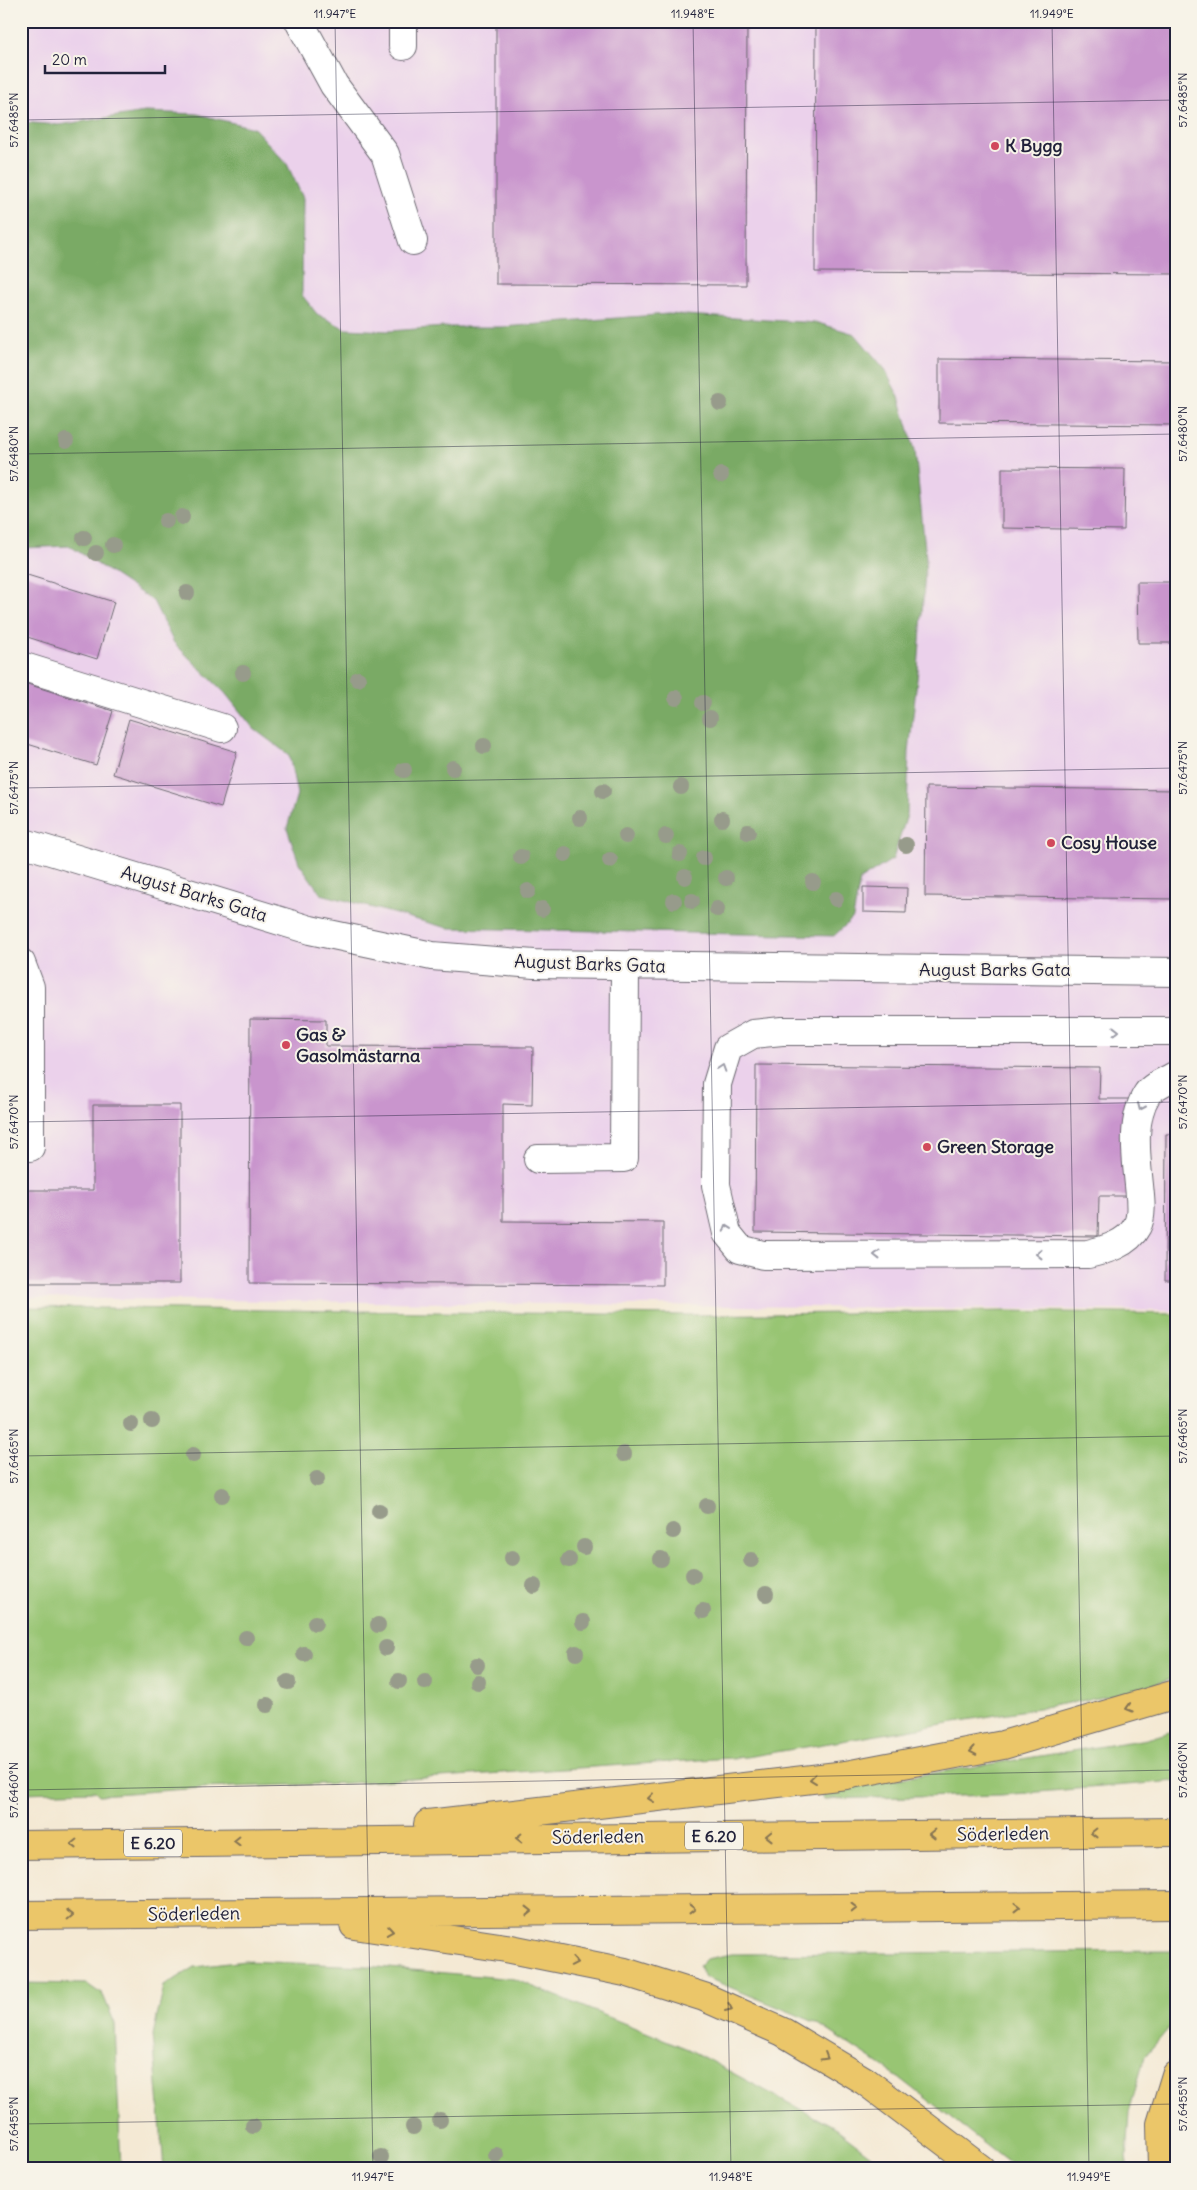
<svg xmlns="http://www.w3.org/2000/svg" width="1197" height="2190" viewBox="0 0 1197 2190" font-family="Delius,sans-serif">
  <rect width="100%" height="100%" fill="#f7f3e8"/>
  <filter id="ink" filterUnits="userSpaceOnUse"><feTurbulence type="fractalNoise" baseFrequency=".02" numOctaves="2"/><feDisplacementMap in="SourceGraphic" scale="10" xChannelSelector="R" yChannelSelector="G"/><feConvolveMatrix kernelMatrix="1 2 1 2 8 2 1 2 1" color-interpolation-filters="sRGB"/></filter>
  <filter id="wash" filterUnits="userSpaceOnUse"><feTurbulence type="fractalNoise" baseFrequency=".0096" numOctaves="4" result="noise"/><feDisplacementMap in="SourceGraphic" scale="20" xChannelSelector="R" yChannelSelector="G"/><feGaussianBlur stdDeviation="1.12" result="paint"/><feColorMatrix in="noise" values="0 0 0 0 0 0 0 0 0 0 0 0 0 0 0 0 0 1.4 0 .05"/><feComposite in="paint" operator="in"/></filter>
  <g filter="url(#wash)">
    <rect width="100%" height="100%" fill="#f4e9d4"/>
    <!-- built -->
    <path fill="#ebd1eb" d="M 21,21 L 1176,21 L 1176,1311 L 21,1298 L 21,548 L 70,546 L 153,601 L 174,643 L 225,693 L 254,729 L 290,755 L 297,794 L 287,828 L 321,894 L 448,928 L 834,936 L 853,918 L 860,880 L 893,859 L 907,815 L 909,752 L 918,670 L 926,558 L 884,368 L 855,334 L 818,323 L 668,314 L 503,327 L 444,327 L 389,331 L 346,329 L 317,314 L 302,295 L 301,255 L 101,118 L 59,125 L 21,122 Z"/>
    <!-- green -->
    <path fill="#98c573" stroke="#5d7457" d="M 21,1307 L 686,1315 L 1006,1311 L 1176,1314 L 1176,1678 L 1122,1694 L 746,1757 L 349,1783 L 202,1788 L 99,1795 L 95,1791 L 21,1793 Z
      M 1176,1730 L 1176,1781 L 1001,1795 L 824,1799 L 822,1796 L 827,1790 L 1147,1739 Z
      M 1176,1951 L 1176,2020 L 1145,2056 L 1129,2112 L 1126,2158 L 1128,2169 L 1017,2169 L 900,2078 L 817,2023 L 705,1977 L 699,1966 L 706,1959 L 732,1954 Z
      M 245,1961 L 366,1966 L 514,1979 L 688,2049 L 837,2129 L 889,2169 L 164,2169 L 153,2035 L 164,1986 L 195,1967 Z
      M 21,1983 L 87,1984 L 103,1995 L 115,2024 L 121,2169 L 21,2169 Z"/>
    <!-- forest -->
    <path fill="#7aaa65" stroke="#4e6650" d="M 145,112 L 197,114 L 254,128 L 287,164 L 303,198 L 302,295 L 317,314 L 346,329 L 389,331 L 444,327 L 503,327 L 668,314 L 818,323 L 855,334 L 884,368 L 899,397 L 915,450 L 926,558 L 918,670 L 909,752 L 907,815 L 893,859 L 860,880 L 853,918 L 834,936 L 448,928 L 321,894 L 299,863 L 287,828 L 297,794 L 289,755 L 254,729 L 225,693 L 174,643 L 153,601 L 70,546 L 21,548 L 21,122 L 59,125 Z"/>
    <g id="blocks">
      <!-- building -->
      <path fill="#c995cd" d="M 496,21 L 747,21 L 746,285 L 496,284 Z
        M 816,21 L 1176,21 L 1176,274 L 815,272 Z
        M 939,359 L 1176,361 L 1176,425 L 939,423 Z
        M 1002,468 L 1125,469 L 1124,530 L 1002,528 Z
        M 21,573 L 114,602 L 97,659 L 21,635 Z
        M 1137,582 L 1176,582 L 1176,643 L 1138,643 Z
        M 21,682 L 113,711 L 96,765 L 21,742 Z
        M 129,719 L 237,752 L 221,807 L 113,774 Z
        M 926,787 L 1176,790 L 1176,899 L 925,896 Z
        M 863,887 L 907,888 L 906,913 L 863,912 Z
        M 250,1019 L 326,1020 L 326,1046 L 533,1047 L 532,1105 L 503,1104 L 503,1221 L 663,1222 L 663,1285 L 249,1283 Z
        M 756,1065 L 1100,1068 L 1099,1099 L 1136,1099 L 1135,1196 L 1099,1196 L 1098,1236 L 755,1232 Z
        M 93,1105 L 180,1105 L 180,1283 L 21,1283 L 21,1190 L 93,1190 Z
        M 1166,1134 L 1176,1134 L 1176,1280 L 1165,1280 Z"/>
    </g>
  </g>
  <g filter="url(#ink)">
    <use href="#blocks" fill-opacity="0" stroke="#6c6871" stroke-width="1"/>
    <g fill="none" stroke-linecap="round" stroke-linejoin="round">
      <defs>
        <path id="minor" d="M 299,21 L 334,85 L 385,154 L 413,241
          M 403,46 L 403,21
          M 21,666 L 222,728
          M 21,842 L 310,930 L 432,956 L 534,964 L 1176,972
          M 21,963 L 30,987 L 30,1147
          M 1176,1031 L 782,1031 L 753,1034 L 728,1048 L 717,1084 L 716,1185 L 727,1233 L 740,1249 L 763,1255 L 1088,1254 C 1105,1250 1128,1244 1137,1226 C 1143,1215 1140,1197 1139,1185 C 1136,1156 1131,1119 1147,1094 C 1152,1086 1168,1080 1176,1075
          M 538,1159 L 624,1158 L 625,966"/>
        <path id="highway" d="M 428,1824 L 846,1775 L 1003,1745 L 1176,1694
          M 21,1845 L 1176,1832
          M 21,1915 L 1176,1905
          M 354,1925 L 506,1948 L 625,1972 L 704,1997 L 783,2032 L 865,2081 L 981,2169
          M 1162,2169 L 1161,2124 L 1176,2075"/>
      </defs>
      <!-- minor casing -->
      <use href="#minor" stroke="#6c6871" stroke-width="30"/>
      <!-- highway casing -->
      <use href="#highway" stroke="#6c6871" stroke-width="30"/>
      <!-- minor -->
      <use href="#minor" stroke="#fff" stroke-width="28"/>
      <!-- highway -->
      <use href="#highway" stroke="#ebc669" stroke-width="28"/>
    </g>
    <!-- trees -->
    <g fill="#979b8b">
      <circle cx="720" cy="403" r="8"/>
      <circle cx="66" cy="441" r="8"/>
      <circle cx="721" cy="475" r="8"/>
      <circle cx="182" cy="517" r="8"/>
      <circle cx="166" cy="521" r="8"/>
      <circle cx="84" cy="538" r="8"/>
      <circle cx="113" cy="545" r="8"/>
      <circle cx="96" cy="553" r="8"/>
      <circle cx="187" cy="593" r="8"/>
      <circle cx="243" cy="673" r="8"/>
      <circle cx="358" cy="679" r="8"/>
      <circle cx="676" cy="698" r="8"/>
      <circle cx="703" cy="703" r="8"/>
      <circle cx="710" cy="718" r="8"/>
      <circle cx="484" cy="746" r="8"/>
      <circle cx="453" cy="768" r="8"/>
      <circle cx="404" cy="770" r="8"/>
      <circle cx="681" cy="787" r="8"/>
      <circle cx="603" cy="791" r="8"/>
      <circle cx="580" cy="818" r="8"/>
      <circle cx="722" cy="819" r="8"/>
      <circle cx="748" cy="832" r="8"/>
      <circle cx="626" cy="836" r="8"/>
      <circle cx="666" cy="836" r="8"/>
      <circle cx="906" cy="845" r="8"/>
      <circle cx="565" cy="854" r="8"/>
      <circle cx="680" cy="854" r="8"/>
      <circle cx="521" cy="857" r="8"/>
      <circle cx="704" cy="858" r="8"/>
      <circle cx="610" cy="860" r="8"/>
      <circle cx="685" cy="877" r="8"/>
      <circle cx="726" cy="878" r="8"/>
      <circle cx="813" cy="882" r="8"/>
      <circle cx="528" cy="891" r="8"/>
      <circle cx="836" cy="899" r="8"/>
      <circle cx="674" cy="901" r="8"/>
      <circle cx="692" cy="901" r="8"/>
      <circle cx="542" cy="909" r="8"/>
      <circle cx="717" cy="909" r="8"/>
      <circle cx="152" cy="1421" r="8"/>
      <circle cx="131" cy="1424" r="8"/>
      <circle cx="624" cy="1454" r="8"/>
      <circle cx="193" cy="1455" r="8"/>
      <circle cx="317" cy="1479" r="8"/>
      <circle cx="222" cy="1495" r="8"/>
      <circle cx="707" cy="1506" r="8"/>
      <circle cx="379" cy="1511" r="8"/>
      <circle cx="673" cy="1531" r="8"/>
      <circle cx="584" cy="1547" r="8"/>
      <circle cx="512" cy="1558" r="8"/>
      <circle cx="661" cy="1559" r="8"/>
      <circle cx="569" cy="1560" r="8"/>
      <circle cx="751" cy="1560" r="8"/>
      <circle cx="693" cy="1575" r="8"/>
      <circle cx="534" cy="1586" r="8"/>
      <circle cx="766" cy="1594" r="8"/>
      <circle cx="703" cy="1611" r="8"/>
      <circle cx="583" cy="1622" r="8"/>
      <circle cx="315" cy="1623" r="8"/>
      <circle cx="378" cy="1625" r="8"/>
      <circle cx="246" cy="1638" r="8"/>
      <circle cx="386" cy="1648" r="8"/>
      <circle cx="576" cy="1653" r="8"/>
      <circle cx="304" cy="1654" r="8"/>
      <circle cx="477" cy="1665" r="8"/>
      <circle cx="399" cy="1681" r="8"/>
      <circle cx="288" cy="1682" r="8"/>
      <circle cx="425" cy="1682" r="8"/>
      <circle cx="478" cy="1682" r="8"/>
      <circle cx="267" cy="1705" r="8"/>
      <circle cx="440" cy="2120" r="8"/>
      <circle cx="253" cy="2126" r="8"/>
      <circle cx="413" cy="2127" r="8"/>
      <circle cx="496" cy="2155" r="8"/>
      <circle cx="381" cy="2157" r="8"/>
    </g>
    <!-- one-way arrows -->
    <defs><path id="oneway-chevron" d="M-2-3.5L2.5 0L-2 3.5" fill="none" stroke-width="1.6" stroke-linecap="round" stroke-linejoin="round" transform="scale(1.25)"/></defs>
    <g stroke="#9c9ca7">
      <use href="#oneway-chevron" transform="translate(1116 1031) rotate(-1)"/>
      <use href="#oneway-chevron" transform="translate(722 1068) rotate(-72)"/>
      <use href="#oneway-chevron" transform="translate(1141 1107) rotate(114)"/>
      <use href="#oneway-chevron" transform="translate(727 1228) rotate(-109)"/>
      <use href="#oneway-chevron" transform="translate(1039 1254) rotate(180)"/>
      <use href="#oneway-chevron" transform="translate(877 1255) rotate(180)"/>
    </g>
    <g stroke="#867452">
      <use href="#oneway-chevron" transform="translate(1129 1708) rotate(163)"/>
      <use href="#oneway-chevron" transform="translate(973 1751) rotate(169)"/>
      <use href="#oneway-chevron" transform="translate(813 1779) rotate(173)"/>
      <use href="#oneway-chevron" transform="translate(651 1798) rotate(173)"/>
      <use href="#oneway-chevron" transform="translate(1094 1833) rotate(179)"/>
      <use href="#oneway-chevron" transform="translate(932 1834) rotate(179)"/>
      <use href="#oneway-chevron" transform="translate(769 1836) rotate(179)"/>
      <use href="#oneway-chevron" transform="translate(519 1838) rotate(179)"/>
      <use href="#oneway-chevron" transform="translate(237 1841) rotate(179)"/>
      <use href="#oneway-chevron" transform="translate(74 1844) rotate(179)"/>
      <use href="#oneway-chevron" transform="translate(1017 1907)"/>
      <use href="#oneway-chevron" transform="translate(854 1908)"/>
      <use href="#oneway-chevron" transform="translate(692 1909)"/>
      <use href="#oneway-chevron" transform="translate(529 1911)"/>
      <use href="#oneway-chevron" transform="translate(70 1915) rotate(-1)"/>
      <use href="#oneway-chevron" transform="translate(390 1931) rotate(9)"/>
      <use href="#oneway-chevron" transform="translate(574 1962) rotate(11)"/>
      <use href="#oneway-chevron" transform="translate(729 2008) rotate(24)"/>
      <use href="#oneway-chevron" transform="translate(825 2057) rotate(31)"/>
    </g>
  </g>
  <!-- ticks -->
  <path fill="none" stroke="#22223b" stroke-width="1" stroke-opacity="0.45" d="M 335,21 L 373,2169M 693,21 L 731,2169M 1052,21 L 1089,2169M 21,120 L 1176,100M 21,454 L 1176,434M 21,788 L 1176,768M 21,1122 L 1176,1102M 21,1456 L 1176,1436M 21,1790 L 1176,1770M 21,2124 L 1176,2104"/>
  <!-- markers -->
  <g fill="#d1495b" stroke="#f7f3e8" stroke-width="2">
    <circle cx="995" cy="146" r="5"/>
    <circle cx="1051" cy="843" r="5"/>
    <circle cx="286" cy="1045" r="5"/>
    <circle cx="927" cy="1147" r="5"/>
  </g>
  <g text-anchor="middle" stroke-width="4" stroke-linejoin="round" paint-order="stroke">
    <!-- shield labels -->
    <g fill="#f7f3e8" stroke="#62616f" stroke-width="1">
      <rect x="685" y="1822.5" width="58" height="27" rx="4"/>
      <rect x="124" y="1829.5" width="58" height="27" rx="4"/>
    </g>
    <g font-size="16" font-weight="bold" fill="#22223b">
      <text x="714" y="1842">E 6.20</text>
      <text x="153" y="1849">E 6.20</text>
    </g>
    <!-- poi labels -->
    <g font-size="18" font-weight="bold" fill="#22223b" stroke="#f7f3e8" text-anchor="start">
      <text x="1005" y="152">K Bygg</text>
      <text x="1061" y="849">Cosy House</text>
      <text x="296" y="1041">Gas &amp;<tspan x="296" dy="21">Gasolmästarna</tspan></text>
      <text x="937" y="1153">Green Storage</text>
    </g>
    <!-- street labels -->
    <g font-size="18" fill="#22223b" stroke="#f7f3e8">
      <text transform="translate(194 894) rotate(17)" y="6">August Barks Gata</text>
      <text transform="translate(590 964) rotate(2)" y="6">August Barks Gata</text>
      <text x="995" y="976">August Barks Gata</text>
      <text transform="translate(1003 1834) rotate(-1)" y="6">Söderleden</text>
      <text transform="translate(598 1837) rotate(-1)" y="6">Söderleden</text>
      <text transform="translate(194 1914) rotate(-1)" y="6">Söderleden</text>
    </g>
  </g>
  <!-- margin -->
  <rect width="1197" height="2190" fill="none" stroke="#f7f3e8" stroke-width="55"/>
  <!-- scale -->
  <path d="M45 65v8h120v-8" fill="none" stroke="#22223b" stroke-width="2.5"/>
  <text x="52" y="65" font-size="15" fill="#22223b" stroke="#f7f3e8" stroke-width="4" paint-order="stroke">20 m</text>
  <rect x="28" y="28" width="1142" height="2134" fill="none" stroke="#22223b" stroke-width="2"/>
  <g font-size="12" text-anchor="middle" fill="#22223b">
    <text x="335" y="18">11.947°E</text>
    <text x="693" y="18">11.948°E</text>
    <text x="1052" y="18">11.949°E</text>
    <text transform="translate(1183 100) rotate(-90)" y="4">57.6485°N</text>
    <text transform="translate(14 120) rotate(-90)" y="4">57.6485°N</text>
    <text transform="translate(1183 434) rotate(-90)" y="4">57.6480°N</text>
    <text transform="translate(14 454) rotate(-90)" y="4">57.6480°N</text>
    <text transform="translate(1183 768) rotate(-90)" y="4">57.6475°N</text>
    <text transform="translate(14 788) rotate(-90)" y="4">57.6475°N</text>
    <text transform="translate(1183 1102) rotate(-90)" y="4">57.6470°N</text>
    <text transform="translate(14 1122) rotate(-90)" y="4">57.6470°N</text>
    <text transform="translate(1183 1436) rotate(-90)" y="4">57.6465°N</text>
    <text transform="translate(14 1456) rotate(-90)" y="4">57.6465°N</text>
    <text transform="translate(1183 1770) rotate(-90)" y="4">57.6460°N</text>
    <text transform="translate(14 1790) rotate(-90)" y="4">57.6460°N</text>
    <text transform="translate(1183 2104) rotate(-90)" y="4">57.6455°N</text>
    <text transform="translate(14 2124) rotate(-90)" y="4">57.6455°N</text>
    <text x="373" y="2181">11.947°E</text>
    <text x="731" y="2181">11.948°E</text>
    <text x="1089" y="2181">11.949°E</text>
  </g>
</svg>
